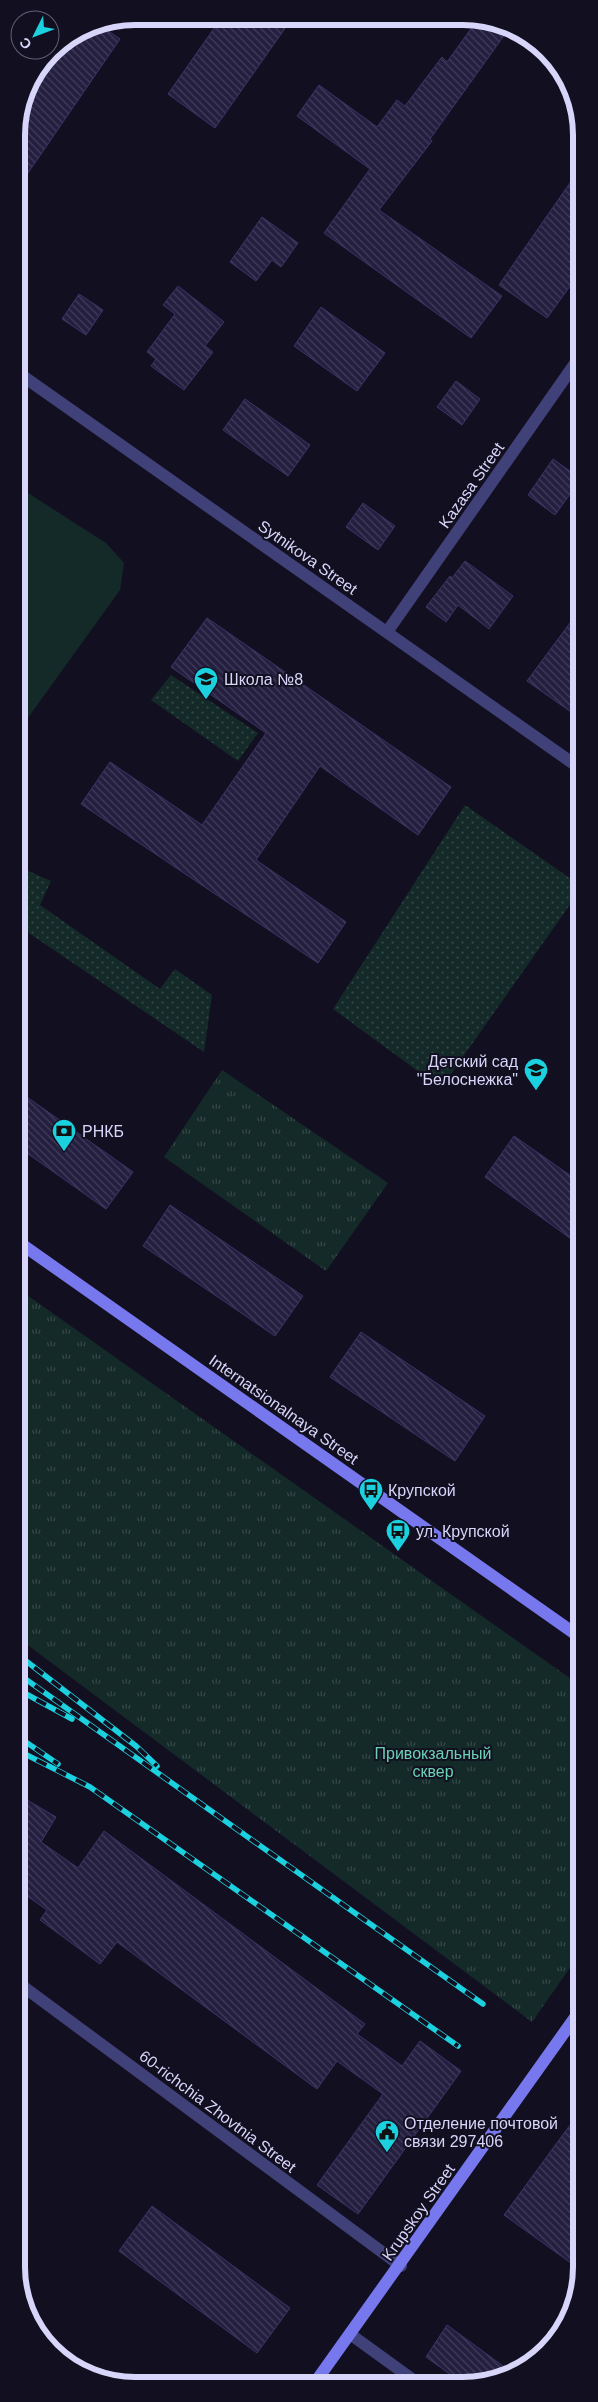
<svg xmlns="http://www.w3.org/2000/svg" width="598" height="2402" viewBox="0 0 598 2402" font-family="Arial,sans-serif">
  <defs>
    <pattern id="grass-dots" width="8" height="8" patternUnits="userSpaceOnUse" patternTransform="scale(1.25)"><rect width="8" height="8" fill="#142a28"/><path d="M2 2h.1M6 6h.1" fill="none" stroke="#354848" stroke-width="1.8" stroke-linecap="round"/></pattern>
    <pattern id="park-tufts" width="24" height="20" patternUnits="userSpaceOnUse" patternTransform="scale(1.25)"><rect width="24" height="20" fill="#142a28"/><path d="M3 7l-1-3M5 7V3M7 7l1-3M15 17l-1-3M17 17v-4M19 17l1-3" fill="none" stroke="#354848"/></pattern>
    <pattern id="building-back-hatch" width="6" height="6" patternUnits="userSpaceOnUse" patternTransform="scale(1.25)"><rect width="6" height="6" fill="#241e3f"/><path d="M-1 5l2 2M0 0l6 6M5-1l2 2" fill="none" stroke="#433e5c"/></pattern>
  </defs>
  <rect width="100%" height="100%" fill="#121020"/>
  <!-- grass -->
  <path fill="url(#grass-dots)" d="M 171,675 L 258,733 L 238,761 L 151,700 Z
    M 465,805 L 581,886 L 581,889 L 441,1088 L 333,1009 Z
    M 17,866 L 51,881 L 40,905 L 160,989 L 175,969 L 212,995 L 204,1052 L 17,925 Z"/>
  <!-- park -->
  <path fill="url(#park-tufts)" d="M 222,1070 L 388,1183 L 326,1271 L 164,1157 Z
    M 17,1288 L 581,1686 L 581,1952 L 532,2022 L 17,1637 Z"/>
  <!-- pitch -->
  <path fill="#142a28" d="M 17,486 L 106,543 L 124,563 L 120,590 L 17,733 Z"/>
  <!-- building -->
  <path fill="url(#building-back-hatch)" stroke="#3c3368" d="M 222,17 L 293,17 L 215,128 L 168,94 Z
    M 478,19 L 487,19 L 508,30 L 430,139 L 432,141 L 379,210 L 502,296 L 471,338 L 324,233 L 370,169 L 297,116 L 319,85 L 377,127 L 397,100 L 405,106 L 442,57 L 447,62 Z
    M 98,24 L 120,39 L 17,189 L 16,127 L 25,89 L 51,51 L 90,25 Z
    M 581,167 L 581,271 L 547,318 L 499,285 Z
    M 262,217 L 298,243 L 281,267 L 272,260 L 256,281 L 230,262 Z
    M 178,286 L 224,322 L 205,346 L 213,352 L 184,390 L 151,366 L 156,359 L 147,352 L 175,314 L 163,305 Z
    M 79,294 L 103,310 L 86,335 L 62,319 Z
    M 321,307 L 385,353 L 357,391 L 294,346 Z
    M 456,381 L 480,399 L 462,425 L 437,407 Z
    M 245,399 L 310,445 L 288,476 L 223,430 Z
    M 553,459 L 581,479 L 555,515 L 528,495 Z
    M 363,503 L 395,526 L 378,550 L 346,527 Z
    M 465,561 L 513,596 L 489,629 L 458,605 L 446,622 L 426,607 L 450,576 L 452,578 Z
    M 581,608 L 581,719 L 527,681 Z
    M 207,618 L 451,787 L 418,835 L 320,766 L 256,860 L 346,922 L 318,963 L 81,804 L 110,762 L 202,825 L 266,733 L 171,667 Z
    M 17,1090 L 133,1172 L 106,1209 L 17,1146 Z
    M 514,1136 L 581,1183 L 581,1246 L 485,1177 Z
    M 170,1205 L 303,1296 L 275,1336 L 143,1246 Z
    M 361,1332 L 485,1416 L 455,1461 L 330,1377 Z
    M 17,1794 L 56,1817 L 41,1842 L 78,1868 L 104,1831 L 365,2024 L 357,2034 L 402,2066 L 420,2041 L 461,2071 L 358,2214 L 317,2185 L 383,2094 L 337,2061 L 317,2089 L 117,1942 L 100,1964 L 40,1920 L 47,1910 L 17,1889 Z
    M 581,2110 L 582,2271 L 504,2215 Z
    M 152,2206 L 290,2308 L 257,2353 L 119,2251 Z
    M 447,2325 L 514,2374 L 479,2385 L 465,2385 L 426,2357 Z"/>
  <g fill="none" stroke-linecap="round" stroke-linejoin="round">
    <!-- street -->
    <path stroke="#41417a" stroke-width="12" d="M 17,372 L 581,769
      M 387,632 L 581,355
      M 17,1982 L 401,2266
      M 350,2334 L 419,2384"/>
    <!-- secondary -->
    <path stroke="#7778ee" stroke-width="12" d="M 17,1241 L 581,1638
      M 314,2384 L 581,2009"/>
    <defs>
      <path id="rail" d="M 17,1654 L 136,1746 L 157,1766
        M 17,1673 L 483,2004
        M 17,1689 L 72,1719
        M 17,1736 L 58,1764
        M 17,1750 L 90,1787 L 458,2046"/>
    </defs>
    <!-- rail casing -->
    <use href="#rail" stroke="#1cd1df" stroke-width="5.5"/>
    <!-- rail -->
    <use href="#rail" stroke="#121020" stroke-width="4" stroke-dasharray="11" stroke-linecap="butt"/>
  </g>
  <!-- icons -->
  <defs>
    <symbol id="school-pin" viewBox="-11 -11 22 30"><path d="M0 17L-7.5 6A9.5 9.5 0 1 1 7.5 6Z" fill="#1cd1df" stroke="#121020"/><path d="M0-5L7-2L0 1L-7-2ZM-4 1L0 2.5L4 1V4Q0 6-4 4Z" fill="#111"/></symbol>
    <symbol id="bank-pin" viewBox="-11 -11 22 30"><path d="M0 17L-7.5 6A9.5 9.5 0 1 1 7.5 6Z" fill="#1cd1df" stroke="#121020"/><path d="M-6-4H6V4H-6ZM0-2.3a2.3 2.3 0 1 0 0 4.6a2.3 2.3 0 1 0 0-4.6Z" fill="#111"/></symbol>
    <symbol id="bus-pin" viewBox="-11 -11 22 30"><path d="M0 17L-7.5 6A9.5 9.5 0 1 1 7.5 6Z" fill="#1cd1df" stroke="#121020"/><path d="M-5-6H5V4H4V6H2V4H-2V6H-4V4H-5ZM-3.5-4V0h7V-4ZM-3.5 1.2v1.5H-2V1.2ZM2 1.2v1.5H3.5V1.2Z" fill="#111"/></symbol>
    <symbol id="civic-pin" viewBox="-11 -11 22 30"><path d="M0 17L-7.5 6A9.5 9.5 0 1 1 7.5 6Z" fill="#1cd1df" stroke="#121020"/><path d="M-.6-6.5H3V-4.5H.6V-3L4-1V1h2V6H-6V1h2V-1L-.6-3ZM-1.2 2.5V6h2.4V2.5Z" fill="#111"/></symbol>
  </defs>
  <g fill-rule="evenodd">
    <use href="#school-pin" x="192" y="665" width="28" height="38"/>
    <use href="#school-pin" x="522" y="1056" width="28" height="38"/>
    <use href="#bank-pin" x="50" y="1117" width="28" height="38"/>
    <use href="#bus-pin" x="357" y="1476" width="28" height="38"/>
    <use href="#bus-pin" x="384" y="1517" width="28" height="38"/>
    <use href="#civic-pin" x="373" y="2118" width="28" height="38"/>
  </g>
  <g text-anchor="middle" stroke-width="4" stroke-linejoin="round" paint-order="stroke">
    <!-- street labels -->
    <g font-size="16" fill="#d8d5fa" stroke="#121020">
      <text transform="translate(471 485) rotate(-55)" y="6">Kazasa Street</text>
      <text transform="translate(308 557) rotate(35)" y="6">Sytnikova Street</text>
      <text transform="translate(284 1409) rotate(35)" y="6">Internatsionalnaya Street</text>
      <text transform="translate(218 2111) rotate(37)" y="6">60-richchia Zhovtnia Street</text>
      <text transform="translate(418 2212) rotate(-55)" y="6">Krupskoy Street</text>
    </g>
    <!-- poi labels -->
    <g font-size="16" fill="#d8d5fa" stroke="#121020" text-anchor="start">
      <text x="224" y="685">Школа №8</text>
      <text x="518" y="1067" text-anchor="end">Детский сад<tspan x="518" dy="18">"Белоснежка"</tspan></text>
      <text x="82" y="1137">РНКБ</text>
      <text x="388" y="1496">Крупской</text>
      <text x="416" y="1537">ул. Крупской</text>
      <text x="404" y="2129">Отделение почтовой<tspan x="404" dy="18">связи 297406</tspan></text>
    </g>
    <!-- park labels -->
    <g font-size="16" fill="#6ad1b4" stroke="#121020">
      <text x="433" y="1759">Привокзальный<tspan x="433" dy="18">сквер</tspan></text>
    </g>
  </g>
  <!-- crop -->
  <path d="M0 0H598V2402H0ZM135 25H463A110 110 0 0 1 573 135V2267A110 110 0 0 1 463 2377H135A110 110 0 0 1 25 2267V135A110 110 0 0 1 135 25Z" fill="#121020" fill-rule="evenodd"/>
  <path fill="none" stroke="#d8d5fa" stroke-width="6" d="M135 25H463A110 110 0 0 1 573 135V2267A110 110 0 0 1 463 2377H135A110 110 0 0 1 25 2267V135A110 110 0 0 1 135 25Z"/>
  <!-- north arrow -->
  <g transform="translate(35 35) rotate(228)"><circle r="24" fill="#121020" stroke="#615f77"/>
  <path d="M0-4L9 19L0 12L-9 19Z" fill="#1cd1df"/>
  <text y="-8" font-size="14" font-weight="bold" text-anchor="middle" fill="#d8d5fa">С</text>
  </g>
</svg>
